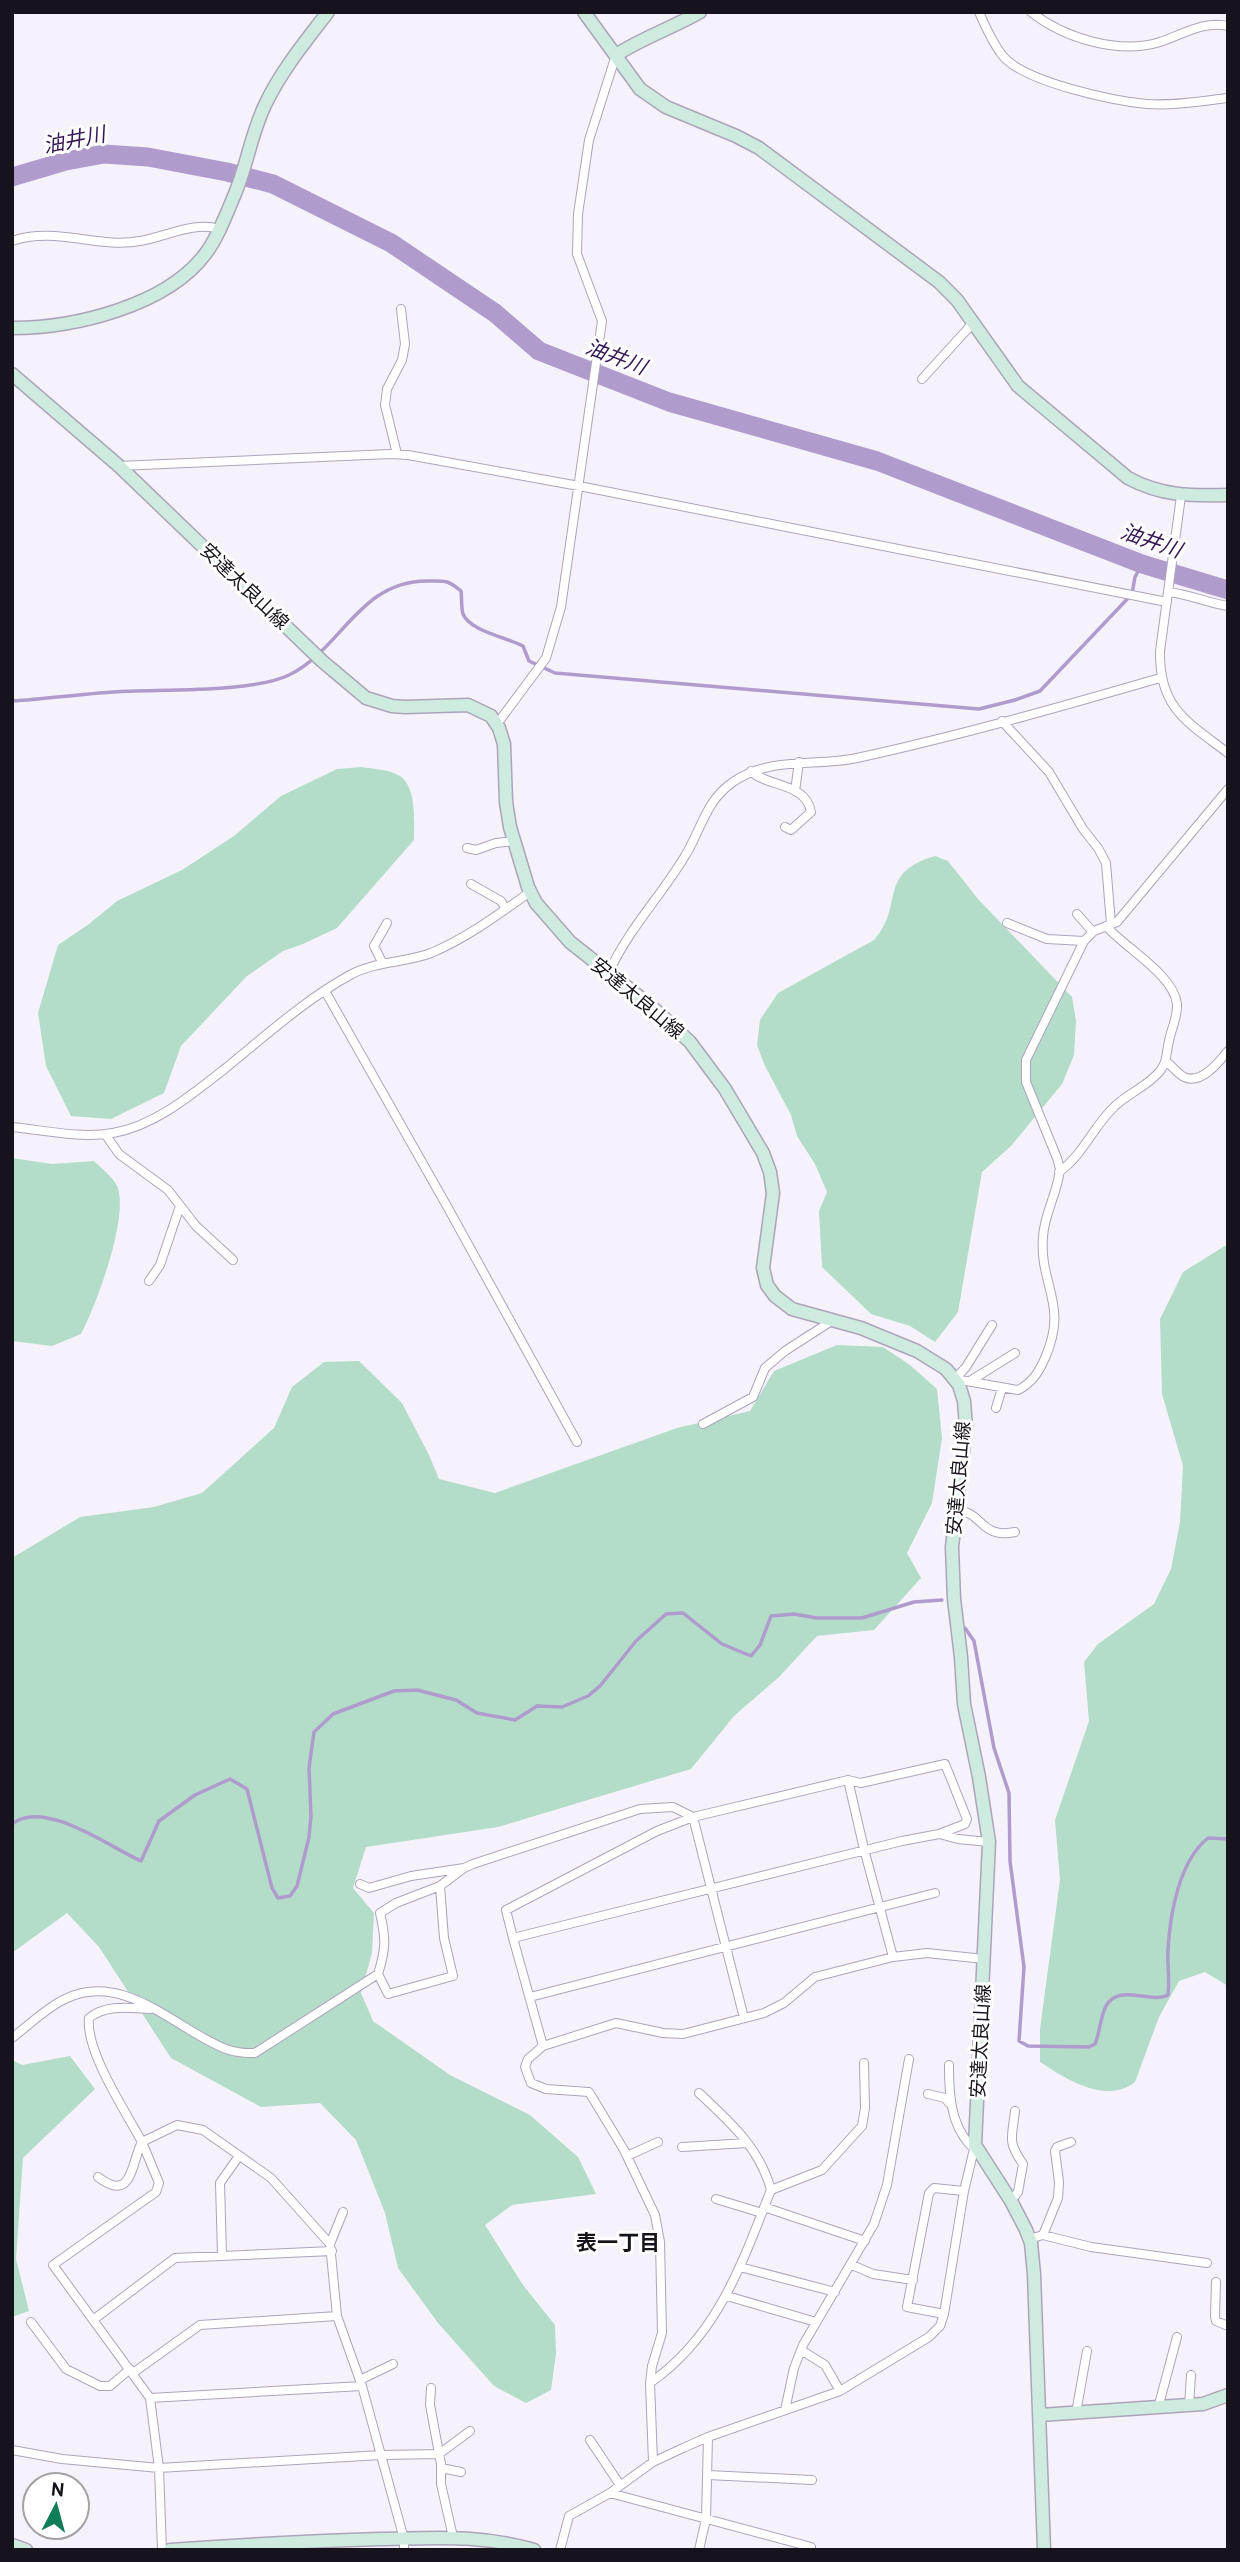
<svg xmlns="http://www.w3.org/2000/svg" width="1240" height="2562" viewBox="0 0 1240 2562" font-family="Overpass,'Noto Sans JP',sans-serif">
  <rect width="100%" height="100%" fill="#f6f2fc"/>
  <!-- green -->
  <path fill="#b3ddc9" d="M 361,767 C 373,769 389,769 400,776 C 417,788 414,821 414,840 L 337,928 L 303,944 L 283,951 L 247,976 L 181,1046 L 164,1093 L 111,1119 L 71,1116 L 46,1066 L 38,1013 L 58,945 L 89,924 L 117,901 L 182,870 L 234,836 L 281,796 L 337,769 Z
    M 935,856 L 948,861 L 978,899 L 1072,997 L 1076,1021 L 1074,1055 L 1062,1084 L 1011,1146 L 982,1172 L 958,1312 L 935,1342 L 910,1326 L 871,1314 L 822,1267 L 819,1211 L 827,1192 L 815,1164 L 797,1136 L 791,1115 L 765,1066 L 757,1045 L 760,1020 L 778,993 L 874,940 C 905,906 876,873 935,856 Z
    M 12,1158 L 52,1164 L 94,1161 C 101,1168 113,1177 117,1186 C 130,1215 96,1306 81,1334 L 52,1346 L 12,1341 Z
    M 1228,1244 L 1228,1986 L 1205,1972 L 1179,1981 L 1159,2017 L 1135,2082 C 1106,2105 1066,2079 1040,2062 L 1040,2029 L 1060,1880 L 1055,1820 L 1089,1721 L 1084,1662 L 1098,1644 L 1154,1604 L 1171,1569 L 1180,1522 L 1183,1466 L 1162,1394 L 1160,1319 L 1183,1272 Z
    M 837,1345 L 883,1347 L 910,1365 L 937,1389 L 942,1438 L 932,1503 L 907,1553 L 921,1578 L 874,1630 L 817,1636 L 779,1677 L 734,1716 L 691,1769 L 498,1827 L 366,1847 L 353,1888 L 374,1913 L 372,1953 L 361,1993 L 373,2021 L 450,2075 L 530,2115 L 578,2157 L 596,2194 L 512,2205 L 485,2225 L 523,2285 L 555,2325 L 556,2353 L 551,2390 L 526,2403 L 494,2386 L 438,2323 L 398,2268 L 385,2213 L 356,2140 L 320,2103 L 261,2107 L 171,2058 L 99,1947 L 67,1913 L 12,1953 L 12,1558 L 80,1517 L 154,1507 L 202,1493 L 274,1428 L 292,1387 L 324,1362 L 359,1361 L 402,1403 L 429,1455 L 439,1479 L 495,1493 L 677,1428 L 750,1411 L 774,1371 Z
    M 70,2056 L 95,2089 L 23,2158 L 16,2259 L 29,2311 L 12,2317 L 12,2060 L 22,2065 Z"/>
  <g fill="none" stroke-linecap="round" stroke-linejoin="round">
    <!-- stream -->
    <path stroke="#af9ccd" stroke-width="3.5" d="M 12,701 C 46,699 80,694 114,692 C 158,689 252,693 289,675 C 342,649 359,581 427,581 C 444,581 447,579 461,591 C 462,598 461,607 463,614 C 470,631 506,637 523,646 L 529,661 L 555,673 L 979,709 L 1015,700 L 1040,691 L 1132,594 L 1135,577 L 1142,564
      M 965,1628 L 974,1641 L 994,1748 L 1009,1793 L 1010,1861 L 1024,1967 L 1019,2041 L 1028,2046 L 1089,2047 L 1095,2044 C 1100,2032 1100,2018 1106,2006 C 1118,1983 1150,2004 1168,1995 C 1170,1979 1167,1965 1168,1950 C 1170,1914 1179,1861 1208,1838 L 1228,1839
      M 12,1824 C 44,1798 111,1848 141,1861 L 159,1821 L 195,1795 L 230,1779 L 247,1789 L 272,1888 L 278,1898 L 290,1896 L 297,1886 L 309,1837 L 311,1816 L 309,1768 L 314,1732 L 333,1714 L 394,1691 L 417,1690 L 456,1700 L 477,1713 L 515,1720 L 537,1706 L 562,1707 L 588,1696 L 600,1686 L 636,1641 L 666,1614 L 683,1613 L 722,1644 L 751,1656 L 760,1645 L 771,1616 L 794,1614 L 817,1618 L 862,1618 L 914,1602 L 942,1600"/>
    <!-- river -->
    <path stroke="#af9ccd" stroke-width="19" d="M 12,177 L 66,161 L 104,154 L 148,157 L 227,172 L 273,184 L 391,243 L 495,313 L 539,351 L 669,402 L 877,461 L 1142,564 L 1228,590"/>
    <defs>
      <path id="street" d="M 979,12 C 985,26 993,43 1002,55 C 1023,82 1114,101 1147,104 C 1174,106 1202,101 1228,98
        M 1031,12 C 1064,38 1119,55 1160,42 C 1181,35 1205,20 1228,26
        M 12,241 C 56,226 98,249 140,241 C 165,237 194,221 219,229
        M 922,379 L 973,323
        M 397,454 L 385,405 L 387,389 L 402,360 L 405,344 L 401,309
        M 119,466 L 390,454 L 408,455 L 579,486 L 1167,602
        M 1181,496 L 1160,651 C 1159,708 1187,722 1228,753
        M 1168,592 C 1189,594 1207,603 1228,606
        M 1002,721 L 1049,772 L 1083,829 L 1098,848 L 1106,863 L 1111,924
        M 497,724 L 546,658 L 561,607 L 602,321 L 577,254 L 578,214 L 589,140 L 616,55
        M 751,771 C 766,787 806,782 811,812 L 791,830 L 785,827
        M 795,791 L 799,762
        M 467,848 L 476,850 L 496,843 L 514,841
        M 471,884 L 501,901 L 506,909
        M 1077,914 L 1093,932
        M 1007,923 L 1047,939 L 1084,941
        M 383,964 L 374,946 L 387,923
        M 609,972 C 628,930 661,896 685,856 C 701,830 706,800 733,782 C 771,756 815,767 857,758 C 958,736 1060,707 1160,678
        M 325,991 L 448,1208 L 577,1442
        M 1166,1061 C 1172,1066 1178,1074 1184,1077 C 1201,1085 1219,1062 1228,1051
        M 12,1127 C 44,1130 81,1139 113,1133 C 154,1126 190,1096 222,1071 C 263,1038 303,1001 350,975 C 375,961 405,963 431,953 C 467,938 499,914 530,892
        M 105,1134 L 119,1154 L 168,1190 L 196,1226 L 233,1260
        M 1059,1172 C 1083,1155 1093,1127 1114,1107 C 1128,1093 1147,1087 1160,1071 C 1168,1061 1166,1052 1169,1041 C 1171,1029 1178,1017 1177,1004 C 1174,975 1124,947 1106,926
        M 149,1281 L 160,1265 L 180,1206
        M 955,1379 L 1018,1390 C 1032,1383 1039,1372 1045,1358 C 1069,1304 1039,1285 1043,1237 C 1044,1214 1058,1192 1060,1169 L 1057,1158 L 1026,1082 L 1026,1060 L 1084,941 L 1094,931 L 1117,922 L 1228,789
        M 955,1379 L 966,1367 L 992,1325
        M 970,1381 L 1015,1353
        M 996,1408 L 1002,1388
        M 703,1424 L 753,1397 L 765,1368 L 785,1351 L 833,1320
        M 955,1510 C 985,1512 979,1539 1015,1532
        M 360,1884 L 369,1888 L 411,1876 L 464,1868
        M 440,1886 L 396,1903 L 380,1913 C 386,1938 386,1949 378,1974 L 388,1994 L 453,1976 L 444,1938 L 440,1886 L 464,1868 L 473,1864 L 640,1809 L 673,1807 L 693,1817 L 744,2018
        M 513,1938 L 506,1910 L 657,1831 L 693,1817 L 848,1780
        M 893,1957 L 864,1849 L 848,1780 L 861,1783 L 945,1764 L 967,1819 L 965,1824 L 939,1834
        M 984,1959 L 927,1953 L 893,1957 L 815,1977 L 784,2003 L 764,2013 L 683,2034 L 663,2033 L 616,2023 L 543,2046 L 513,1938 L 902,1841 L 939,1834 L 958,1839 L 989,1842
        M 530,1997 L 935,1893
        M 12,2038 C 29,2025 46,2008 65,1999 C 114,1975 158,2012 200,2036 C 220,2047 231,2054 255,2053 L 378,1974
        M 543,2046 L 528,2059 L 525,2067 L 531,2083 L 546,2089 L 589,2092 L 624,2150 L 655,2215 L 660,2242 L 662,2333 L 652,2366 L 650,2383
        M 699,2093 C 730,2122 760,2148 771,2190
        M 928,2094 L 945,2098 L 949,2103
        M 682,2147 L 747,2143
        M 627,2156 L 658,2142
        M 98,2177 C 133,2204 131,2162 142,2142 C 126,2112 85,2051 89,2018 C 106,2004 130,2008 150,2009
        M 716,2199 L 762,2213
        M 1011,2201 L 1018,2192 L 1023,2164 C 1007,2141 1012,2138 1015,2111
        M 764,2207 L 865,2241
        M 1043,2235 L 1058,2198 L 1059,2182 L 1055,2151 L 1057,2147 L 1071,2142
        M 1029,2239 L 1043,2235 L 1091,2247 L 1207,2263
        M 330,2244 L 343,2212
        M 222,2255 L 220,2183 L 239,2156
        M 852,2265 L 873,2274 L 913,2280
        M 740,2267 L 835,2292
        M 1216,2282 L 1215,2316 L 1216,2321 L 1228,2326
        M 727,2296 L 816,2322
        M 944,2314 L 907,2307 L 929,2193 L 934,2188 L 964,2191
        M 93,2320 L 175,2258 L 332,2251
        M 31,2322 L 66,2369 L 100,2386 L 110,2386 L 130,2369
        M 801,2350 L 825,2365 L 840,2391
        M 133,2373 L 200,2325 L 337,2316
        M 360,2380 L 393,2364
        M 431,2388 L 430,2405 L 441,2464 L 441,2484 L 453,2537
        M 150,2398 L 362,2386
        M 1189,2406 L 1191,2375
        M 1158,2408 L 1177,2337
        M 785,2410 L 794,2368 L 803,2345 L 874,2224 L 887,2185 L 909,2059
        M 1076,2413 L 1087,2351
        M 590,2440 L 620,2485
        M 12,2450 L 62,2459 L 159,2468 L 381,2455 L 439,2454 L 470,2431
        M 653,2462 L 650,2383 C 718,2336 742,2263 771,2190 L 822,2170 L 862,2126 L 865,2108 L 864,2063
        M 441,2468 L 461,2472
        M 708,2475 L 812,2480
        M 610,2493 L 811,2547
        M 162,2550 L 159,2468 L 150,2398 L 53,2265 L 156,2192 L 159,2183 L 142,2142 L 177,2125 L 203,2130 L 271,2178 L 330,2244 L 337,2316 L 362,2386 L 404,2539 L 404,2550
        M 560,2550 L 569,2516 L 610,2493 L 653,2462 L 683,2448 L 708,2437 L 840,2391 L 929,2337 L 940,2326 L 944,2314 L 964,2191 L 975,2145 L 970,2145 C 950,2123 949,2093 949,2065
        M 699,2550 L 706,2519 L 708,2437"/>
      <path id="secondary" d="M 584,12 L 640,89 L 666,107 L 736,136 L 759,148 L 939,282 L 957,300 L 1018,386 L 1128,478 C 1161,496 1191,496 1228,495
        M 616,55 C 642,38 672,28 700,12
        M 12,328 C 74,328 167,306 206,253 C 218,237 226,215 234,196 C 247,166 251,134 265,105 C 281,71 305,42 328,12
        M 12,374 L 119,466 L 322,661 L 366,698 L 392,706 L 405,707 L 468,705 L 491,716 L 499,728 L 504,744 L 506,802 L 510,827 L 528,887 L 536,903 L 570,942 L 652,1007 L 690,1042 L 725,1089 L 763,1153 L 770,1172 L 773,1193 L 763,1268 L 767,1285 L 775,1296 L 792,1309 L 861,1328 L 917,1351 L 946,1369 L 959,1385 L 964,1401 L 966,1427 L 952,1547 L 954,1599 L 961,1657 L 964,1704 L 979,1777 L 989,1842 L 975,2145 L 1011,2201 L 1026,2230 L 1031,2243 L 1034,2274 L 1044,2550
        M 1040,2415 L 1203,2404 L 1228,2395
        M 12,2545 L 26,2550
        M 170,2550 C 240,2545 310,2541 380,2539 C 436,2538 478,2534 534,2550"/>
    </defs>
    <!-- street casing -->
    <use href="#street" stroke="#ada4bb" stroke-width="10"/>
    <!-- secondary casing -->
    <use href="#secondary" stroke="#ada4bb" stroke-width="15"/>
    <!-- street -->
    <use href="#street" stroke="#fff" stroke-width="8"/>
    <!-- secondary -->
    <use href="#secondary" stroke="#cdebde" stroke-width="12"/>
  </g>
  <g text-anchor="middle" stroke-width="6" stroke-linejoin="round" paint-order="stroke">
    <!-- street labels -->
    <g font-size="19" fill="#17131c" stroke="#fff">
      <text transform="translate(245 586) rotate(44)" y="7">安達太良山線</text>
      <text transform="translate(638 998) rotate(40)" y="7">安達太良山線</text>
      <text transform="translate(958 1478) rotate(-85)" y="7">安達太良山線</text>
      <text transform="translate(980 2041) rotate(-87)" y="7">安達太良山線</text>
    </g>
    <!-- water labels -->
    <g font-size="21" font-style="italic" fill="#361955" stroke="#fff">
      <text transform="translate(74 140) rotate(-11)" y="7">油井川</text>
      <text transform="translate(616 357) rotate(21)" y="7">油井川</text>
      <text transform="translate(1151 541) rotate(19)" y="7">油井川</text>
    </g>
    <!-- neighbourhood labels -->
    <g font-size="21" font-weight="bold" fill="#17131c" stroke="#fff">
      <text x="618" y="2250">表一丁目</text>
    </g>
  </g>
  <!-- border -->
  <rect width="1240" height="2562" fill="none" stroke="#17131c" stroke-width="28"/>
  <!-- north arrow -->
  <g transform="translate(56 2506) rotate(6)"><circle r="33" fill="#ffffff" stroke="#a2a1a4" stroke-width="2"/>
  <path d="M0-5L12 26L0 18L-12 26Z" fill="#107d59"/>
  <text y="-10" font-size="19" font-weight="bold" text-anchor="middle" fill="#17131c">N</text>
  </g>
</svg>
